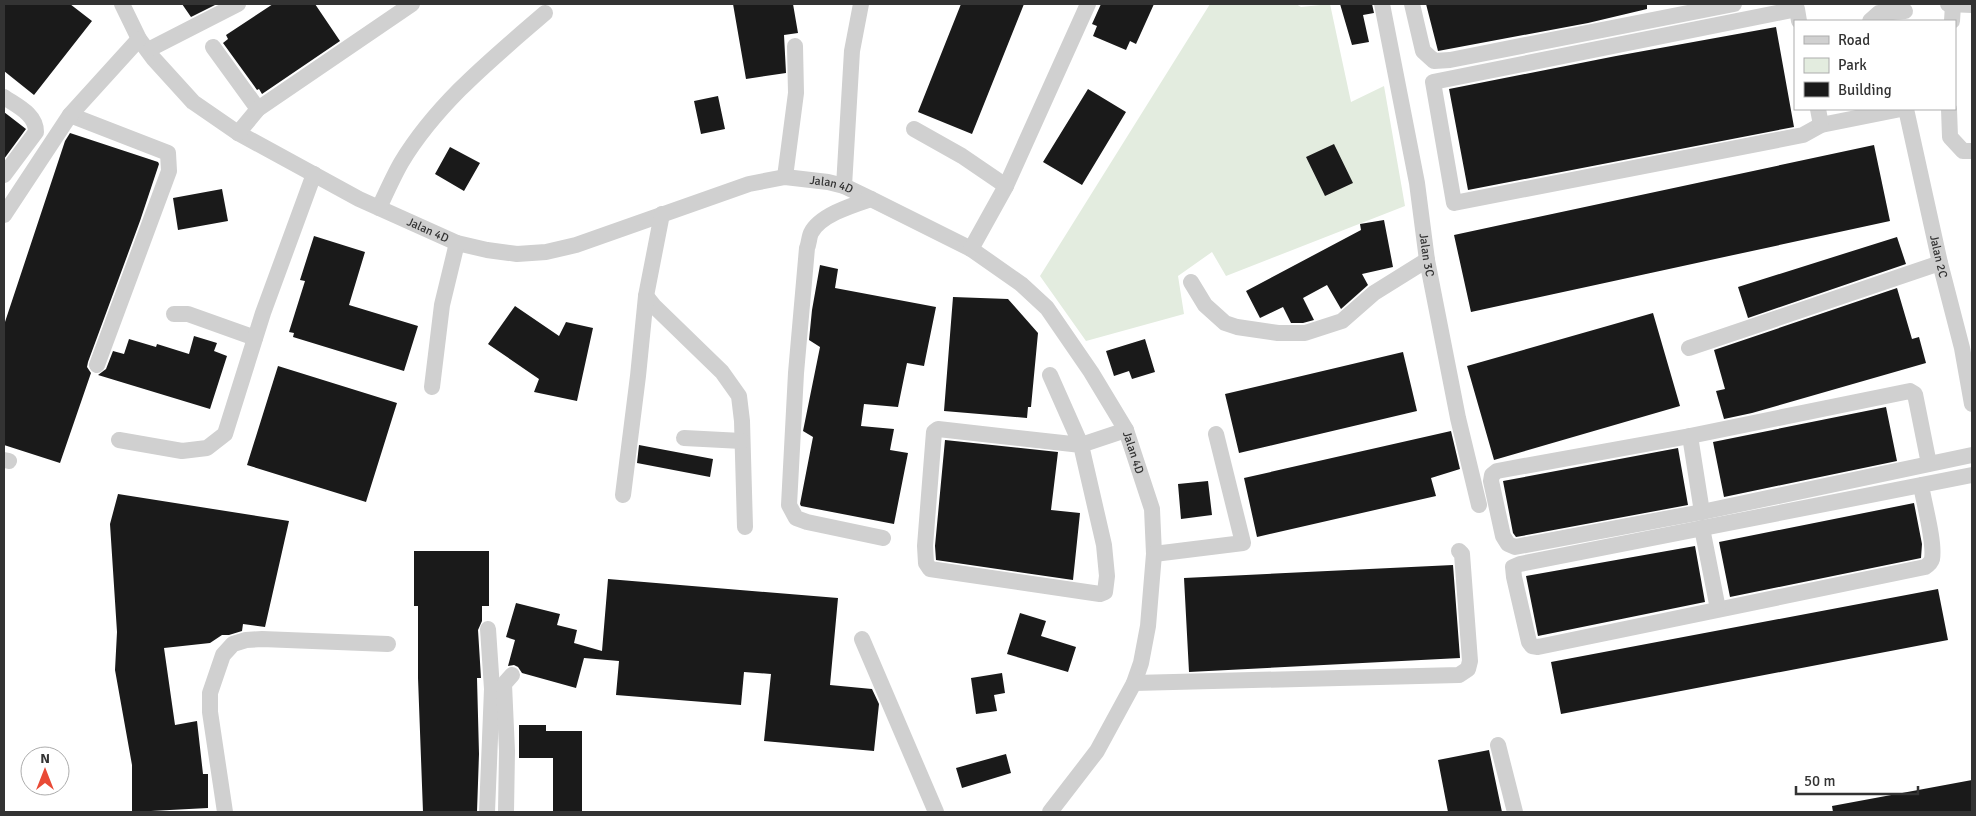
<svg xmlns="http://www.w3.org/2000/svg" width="1976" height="816" viewBox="0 0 1976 816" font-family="Signika,sans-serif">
  <rect width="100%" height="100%" fill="#fff"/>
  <!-- green -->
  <path fill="#e3ecdf" d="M 1210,4 L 1296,4 L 1301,7 L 1330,4 L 1351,102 L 1384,86 L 1405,206 L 1226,276 L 1212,252 L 1178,276 L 1184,314 L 1086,341 L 1040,276 Z"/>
  <!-- building -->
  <path fill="#1a1a1a" d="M 4,4 L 70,4 L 92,21 L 34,95 L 4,71 Z
    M 182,4 L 217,4 L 191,17 Z
    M 273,4 L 315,4 L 340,41 L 262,94 L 259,89 L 257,90 L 223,43 L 228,39 L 226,35 Z
    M 733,4 L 793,4 L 798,33 L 784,35 L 786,73 L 746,79 Z
    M 961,4 L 1024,4 L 972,134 L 918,112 Z
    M 1101,4 L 1154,4 L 1136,44 L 1130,41 L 1126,50 L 1093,36 L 1097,26 L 1092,24 Z
    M 1340,4 L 1372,4 L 1374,13 L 1363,15 L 1369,42 L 1352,45 Z
    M 1426,4 L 1647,4 L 1647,9 L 1588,23 L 1438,51 Z
    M 1776,27 L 1794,127 L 1468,190 L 1449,89 L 1616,56 Z
    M 1088,89 L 1126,112 L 1082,185 L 1043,162 Z
    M 718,96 L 725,129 L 701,134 L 694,101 Z
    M 4,112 L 26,129 L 4,159 Z
    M 70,133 L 158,162 L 159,164 L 140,221 L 88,362 L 87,367 L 91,373 L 60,463 L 4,445 L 4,325 L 65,141 Z
    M 1334,144 L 1353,183 L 1325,196 L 1306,157 Z
    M 1874,145 L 1890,221 L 1471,312 L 1454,235 Z
    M 450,147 L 480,163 L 464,191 L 435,174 Z
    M 222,189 L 228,221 L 178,230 L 173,198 Z
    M 1384,220 L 1393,267 L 1362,274 L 1368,285 L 1341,309 L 1327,285 L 1303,298 L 1314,320 L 1303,323 L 1291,323 L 1283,307 L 1260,318 L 1246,291 L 1361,230 L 1360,224 Z
    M 314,236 L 365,252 L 349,305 L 418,326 L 404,371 L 293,337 L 294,333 L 289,332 L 305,281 L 300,280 Z
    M 1897,237 L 1906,264 L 1748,318 L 1738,287 Z
    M 820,265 L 838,269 L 835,288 L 936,307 L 924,366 L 907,363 L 898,407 L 864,404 L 861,426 L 894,429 L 890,450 L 908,453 L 894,524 L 801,506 L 800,504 L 813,437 L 803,431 L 820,347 L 809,340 L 812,310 Z
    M 1897,288 L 1912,339 L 1919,337 L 1926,363 L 1752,413 L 1724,419 L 1716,391 L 1725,389 L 1714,350 Z
    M 953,297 L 1008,299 L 1038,333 L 1031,407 L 1028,407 L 1027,418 L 944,411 Z
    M 515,306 L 559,336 L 566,322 L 593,328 L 577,401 L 534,392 L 539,379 L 488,344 Z
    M 1653,313 L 1680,406 L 1494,460 L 1467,366 Z
    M 194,336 L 217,343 L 214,351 L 227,356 L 210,409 L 98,375 L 106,369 L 113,351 L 124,354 L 129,339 L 156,347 L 157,344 L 189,354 Z
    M 1145,339 L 1155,372 L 1132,379 L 1129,371 L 1114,376 L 1106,351 Z
    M 1403,352 L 1417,411 L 1239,453 L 1225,394 Z
    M 278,366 L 397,403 L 366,502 L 247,465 Z
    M 1886,407 L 1897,461 L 1724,497 L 1713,442 Z
    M 1451,431 L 1460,469 L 1431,478 L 1436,496 L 1257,537 L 1244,478 Z
    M 945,440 L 1058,452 L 1051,510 L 1080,513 L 1073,580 L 936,560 L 935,546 Z
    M 639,445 L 713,459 L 710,477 L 637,463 Z
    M 1678,448 L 1688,505 L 1516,537 L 1513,533 L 1503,481 Z
    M 1208,481 L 1212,515 L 1181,519 L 1178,484 Z
    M 118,494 L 289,521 L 265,627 L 243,624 L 242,631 L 229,635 L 222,635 L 210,643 L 164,648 L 175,725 L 197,721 L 203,774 L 208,774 L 208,808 L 132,812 L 132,765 L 115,670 L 117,632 L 110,524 Z
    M 1914,503 L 1922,544 L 1921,558 L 1730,597 L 1719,542 Z
    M 1695,546 L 1705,602 L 1538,636 L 1526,576 Z
    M 414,551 L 489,551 L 489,606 L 482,606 L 482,621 L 478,630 L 481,678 L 477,678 L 479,754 L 477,812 L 423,812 L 418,678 L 418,606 L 414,606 Z
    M 1453,565 L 1460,658 L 1189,672 L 1184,578 Z
    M 608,579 L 838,598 L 830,685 L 872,689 L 879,704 L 874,751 L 764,741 L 771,674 L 744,672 L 741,705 L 616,695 L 619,661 L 584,658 L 576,688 L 522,673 L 518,667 L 514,665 L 508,666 L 515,640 L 506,637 L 516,603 L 560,614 L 557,625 L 577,630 L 574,643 L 602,651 Z
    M 1938,589 L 1948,640 L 1561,714 L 1551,662 Z
    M 1020,613 L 1046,621 L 1041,636 L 1076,647 L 1068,672 L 1007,654 Z
    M 1002,673 L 1005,693 L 994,695 L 997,711 L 976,714 L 971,678 Z
    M 519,725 L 546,725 L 546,731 L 582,731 L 582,812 L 553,812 L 553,758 L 519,758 Z
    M 1489,750 L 1502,812 L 1448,812 L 1438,760 Z
    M 1006,754 L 1011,773 L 962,788 L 956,768 Z
    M 1972,780 L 1972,812 L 1833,812 L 1832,806 Z"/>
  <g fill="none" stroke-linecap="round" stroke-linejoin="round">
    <!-- minor -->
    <g stroke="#d0d0d0" stroke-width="16">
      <path id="s1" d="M 122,4 L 139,39 L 153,58 L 193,102 L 238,133 L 359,199 L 457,243 L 487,250 L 517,254 L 546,252 L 576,245 L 749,184 L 785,177 L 828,182 L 844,186 L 871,199 L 971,249 L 1021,284 L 1047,308 L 1091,372 L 1126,430 L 1152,509 L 1154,554 L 1148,626 L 1141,663 L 1134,683 L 1097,751 L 1050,812"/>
      <path id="s2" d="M 1382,4 L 1417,183 L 1427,260 L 1458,418 L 1479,505"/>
      <path d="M 1412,4 L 1423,51 L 1434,61 L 1450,60 L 1734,4"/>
      <path d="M 1948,4 L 1972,5"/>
      <path d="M 1799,21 L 1797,9 L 1433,82 L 1454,203 L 1803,135 L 1821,125 L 1901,109"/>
      <path d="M 1870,21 L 1879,13 L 1905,11"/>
      <path d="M 1952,21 L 1953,5"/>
      <path d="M 213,47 L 258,109"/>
      <path d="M 148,50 L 238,4"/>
      <path d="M 4,97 C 17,106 36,114 36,132 L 4,175"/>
      <path d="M 1818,109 L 1821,125"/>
      <path id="s3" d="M 1906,109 L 1940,263 L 1962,348 L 1972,404"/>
      <path d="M 1949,109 L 1950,137 L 1963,151 L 1972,151"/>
      <path d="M 70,115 L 168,153 L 169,171 L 97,365"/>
      <path d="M 914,129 L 962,156 L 1006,186"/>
      <path d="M 238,133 L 258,109 L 412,4"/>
      <path d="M 785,177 L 796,93 L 795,46"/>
      <path d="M 844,186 L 852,51 L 861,4"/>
      <path d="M 871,199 C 853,205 820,215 811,233 C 809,237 809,244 807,248 L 796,373 L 789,505 L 796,518 L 807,522 L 883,538"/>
      <path d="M 379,208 C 386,193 393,177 401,163 C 437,103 493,58 545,13"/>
      <path d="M 4,215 L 70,115 L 139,39"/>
      <path d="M 971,249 L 1006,186 L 1088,4"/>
      <path d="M 1191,282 L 1205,305 L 1225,323 L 1237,327 L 1278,333 L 1305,333 L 1342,321 L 1374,293 L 1427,260"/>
      <path d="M 646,296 L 654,306 L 722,372 L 739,396 L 742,421 L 745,527"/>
      <path d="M 174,314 L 188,314 L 255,338"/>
      <path d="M 1689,348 L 1940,263"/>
      <path d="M 1050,375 L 1081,445 L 1104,545 L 1107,576 L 1105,592 L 1100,594 L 930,569 L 926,563 L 925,546 L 934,432 L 938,429 L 1081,445 L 1126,430"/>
      <path d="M 432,387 L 442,305 L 457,243"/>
      <path d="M 1690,436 L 1702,512"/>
      <path d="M 684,438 L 742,441"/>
      <path d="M 119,440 L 182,451 L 207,448 L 225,434 L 263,313 L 314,174"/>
      <path d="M 4,460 L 9,461"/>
      <path d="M 1929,464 L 1915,394 L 1910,391 L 1690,436 L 1497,471 L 1492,475 L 1491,481 L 1503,536 L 1508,544 L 1515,547 L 1702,512 L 1972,455"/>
      <path d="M 1921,485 C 1924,504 1935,542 1932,559 C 1931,563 1928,565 1925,567 L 1538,647 L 1532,646 L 1529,642 L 1514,577 L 1513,567 L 1520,564 L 1972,475"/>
      <path d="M 623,495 L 638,376 L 646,296 L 662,214"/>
      <path d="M 1702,528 L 1718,609"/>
      <path d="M 1154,554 L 1243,543 L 1216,434"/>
      <path d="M 862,639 L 936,812"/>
      <path d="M 1134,683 L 1459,675 L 1468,669 L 1470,661 L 1462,554 L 1459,551"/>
      <path d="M 1498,745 L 1515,812"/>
      <path d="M 225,812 L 210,712 L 210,693 L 223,655 L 233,644 L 246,640 L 262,639 L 388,644"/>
      <path d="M 487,812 L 492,689 L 488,629"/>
      <path d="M 506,812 L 507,751 L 504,684 L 512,675"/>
    </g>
  </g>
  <g text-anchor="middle" stroke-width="5" stroke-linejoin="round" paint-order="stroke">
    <!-- street labels -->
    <g font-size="12" fill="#333" stroke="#fff">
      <text dy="4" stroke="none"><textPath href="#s1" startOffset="810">Jalan 4D</textPath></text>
      <text dy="4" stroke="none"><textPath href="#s1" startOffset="390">Jalan 4D</textPath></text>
      <text dy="4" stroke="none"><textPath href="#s2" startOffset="255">Jalan 3C</textPath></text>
      <text dy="4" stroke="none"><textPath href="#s3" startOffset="151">Jalan 2C</textPath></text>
      <text dy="4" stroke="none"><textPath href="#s1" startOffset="1230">Jalan 4D</textPath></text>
    </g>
  </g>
  <!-- border -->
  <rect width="1976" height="816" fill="none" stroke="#333333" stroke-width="10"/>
  <!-- legend -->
  <rect x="1794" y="20" width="162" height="90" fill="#ffffff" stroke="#adadad"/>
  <rect x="1804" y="36" width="25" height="8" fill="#d0d0d0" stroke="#adadad"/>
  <text x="1838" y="45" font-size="15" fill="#333333">Road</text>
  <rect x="1804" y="58" width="25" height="15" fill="#e3ecdf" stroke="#adadad"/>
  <text x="1838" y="70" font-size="15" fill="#333333">Park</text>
  <rect x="1804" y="82" width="25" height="15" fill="#1a1a1a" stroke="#adadad"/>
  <text x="1838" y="95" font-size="15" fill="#333333">Building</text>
  <!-- north arrow -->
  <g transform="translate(45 771)"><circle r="24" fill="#ffffff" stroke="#adadad"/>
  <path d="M0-4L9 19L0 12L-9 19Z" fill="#e94a36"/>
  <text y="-8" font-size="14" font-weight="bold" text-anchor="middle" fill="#333333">N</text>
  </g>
  <!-- scale -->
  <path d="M1796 786v8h122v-8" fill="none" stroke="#333333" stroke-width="2.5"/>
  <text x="1804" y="786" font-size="15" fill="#333333" stroke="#ffffff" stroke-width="4" paint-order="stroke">50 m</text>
</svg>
